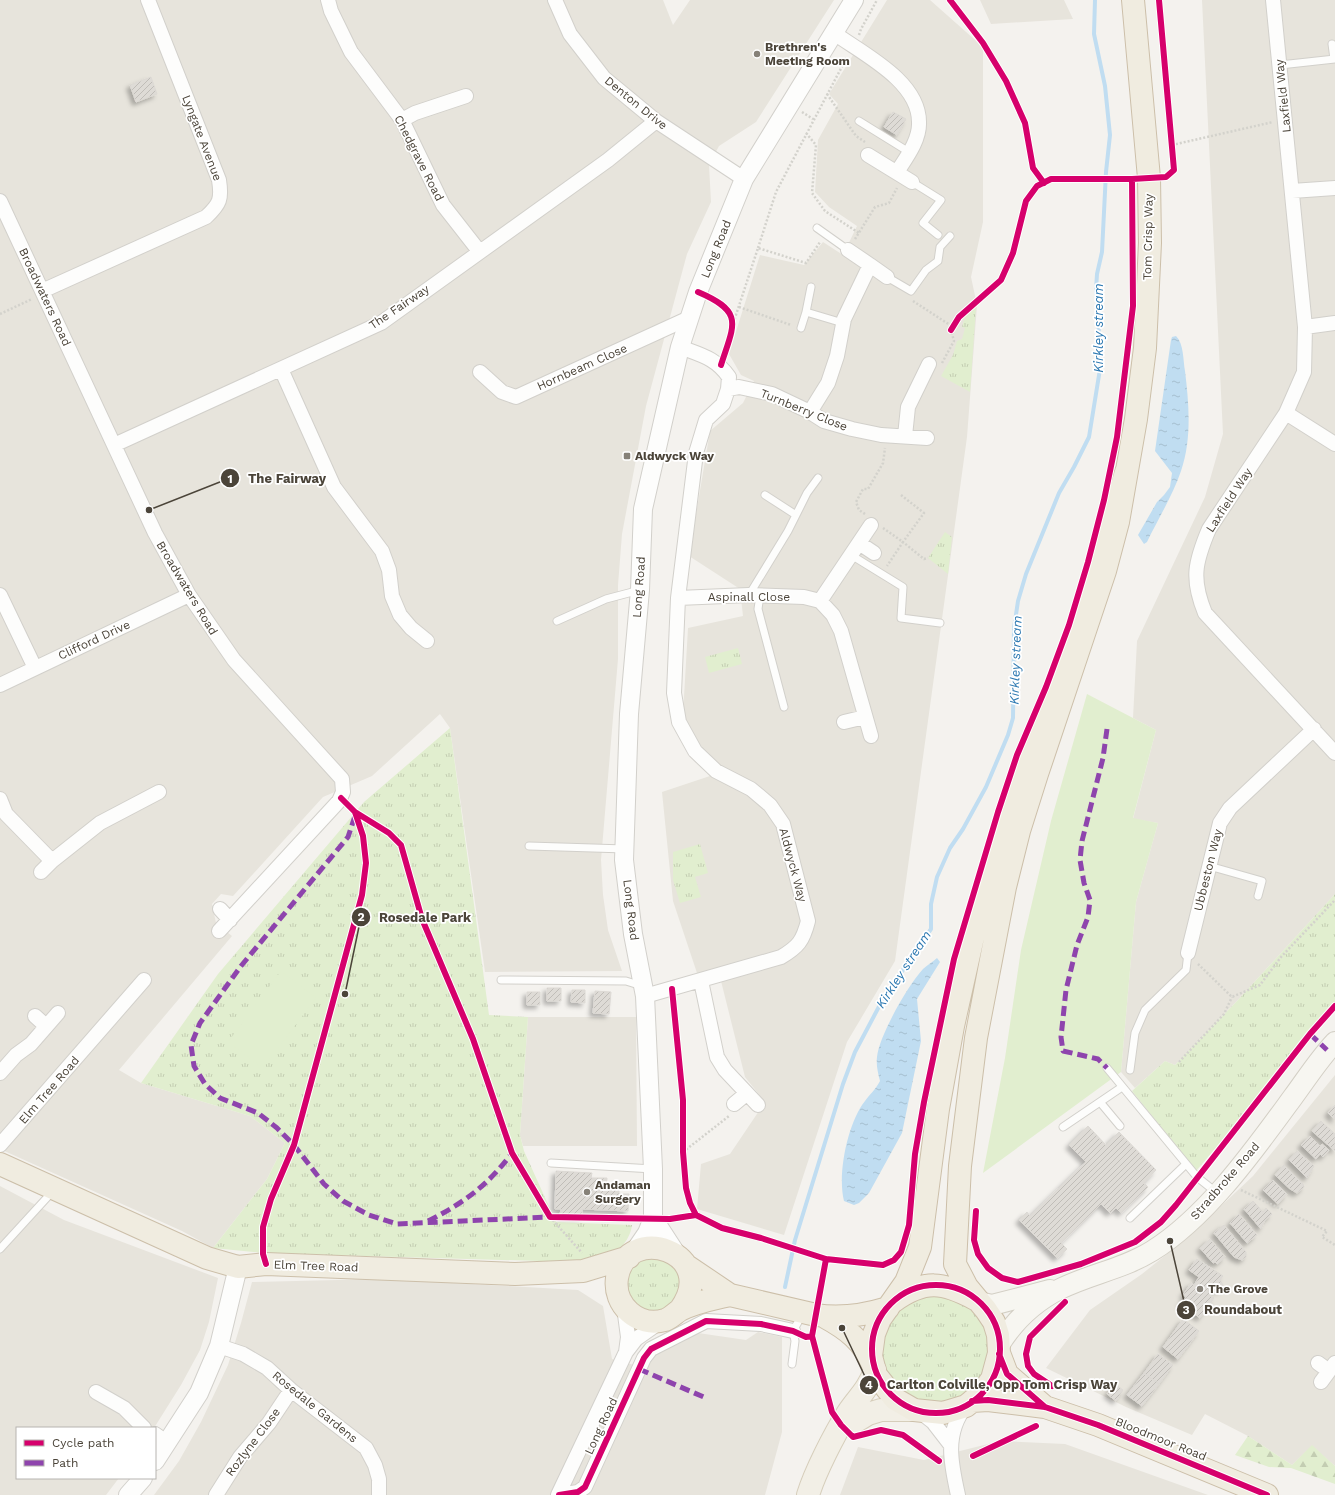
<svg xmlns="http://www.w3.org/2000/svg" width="1335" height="1495" viewBox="0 0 1335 1495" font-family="'Work Sans',sans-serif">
  <defs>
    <pattern id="grass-tufts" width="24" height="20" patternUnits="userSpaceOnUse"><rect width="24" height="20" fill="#e1eecf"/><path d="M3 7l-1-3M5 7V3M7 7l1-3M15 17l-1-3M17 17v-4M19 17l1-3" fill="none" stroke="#c3cdb2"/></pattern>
    <pattern id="forest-firs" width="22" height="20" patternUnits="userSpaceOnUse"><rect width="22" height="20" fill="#e1eecf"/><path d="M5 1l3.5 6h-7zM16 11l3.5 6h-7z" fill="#c3cdb2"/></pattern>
    <pattern id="water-ripples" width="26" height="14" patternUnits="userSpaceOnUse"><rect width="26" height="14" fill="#c0ddf1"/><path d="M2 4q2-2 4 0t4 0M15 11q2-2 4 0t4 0" fill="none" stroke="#a6bfcf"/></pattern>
    <pattern id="building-hatch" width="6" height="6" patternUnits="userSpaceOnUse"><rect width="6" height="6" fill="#dedbd6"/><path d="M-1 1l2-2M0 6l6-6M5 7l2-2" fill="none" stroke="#c0bdb8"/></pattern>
    <filter id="shadow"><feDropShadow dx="-3.5" dy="3.5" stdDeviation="2" flood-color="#0004"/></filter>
  </defs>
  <rect width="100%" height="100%" fill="#f4f2ee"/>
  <!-- residential -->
  <path fill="#e7e4dc" d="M 0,0 L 663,0 L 673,25 L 690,0 L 834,0 L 756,122 L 719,146 L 709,165 L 711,202 L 687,254 L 646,406 L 622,534 L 618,585 L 618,659 L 601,860 L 603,895 L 608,930 L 622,971 L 485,972 L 450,728 L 440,714 L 372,776 L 323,797 L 233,896 L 221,894 L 212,904 L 216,923 L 232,936 L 119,1070 L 141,1083 L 250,1116 L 285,1143 L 267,1179 L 213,1248 L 182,1231 L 0,1149 Z
    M 887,0 L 930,0 L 983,47 L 983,222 L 971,277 L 977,305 L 967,437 L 895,961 L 847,1042 L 784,1235 L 697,1209 L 701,1164 L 730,1154 L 765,1102 L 745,1077 L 719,973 L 699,979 L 673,901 L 662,792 L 725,771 L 700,749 L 683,714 L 688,628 L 743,616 L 740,589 L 689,556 L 710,431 L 743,403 L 754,381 L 741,375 L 729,354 L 760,255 L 804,265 L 823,242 L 843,255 L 857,226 L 829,207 L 815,192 L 818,140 L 838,104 L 829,94 Z
    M 980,0 L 1064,0 L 1073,19 L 991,24 Z
    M 1202,0 L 1335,0 L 1335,894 L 1237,1001 L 1175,1065 L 1165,1061 L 1135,1088 L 1121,1072 L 1136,902 L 1158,823 L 1133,819 L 1156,730 L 1133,718 L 1137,641 L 1205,497 L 1223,434 Z
    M 528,1017 L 636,1017 L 637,1146 L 523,1146 L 520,1135 Z
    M 1335,1075 L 1335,1466 L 1312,1446 L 1292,1465 L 1248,1436 L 1205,1414 L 1192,1435 L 1126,1407 L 1046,1368 L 1090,1310 L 1142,1274 L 1187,1238 L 1253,1176 Z
    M 0,1186 L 64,1220 L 218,1278 L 209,1322 L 200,1350 L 181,1385 L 154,1428 L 17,1428 L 17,1478 L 119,1478 L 106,1495 L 0,1495 Z
    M 380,1279 L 578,1290 L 603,1306 L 612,1359 L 645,1368 L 652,1356 L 698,1333 L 746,1340 L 758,1332 L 782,1337 L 782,1432 L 765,1495 L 154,1495 L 179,1461 L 201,1422 L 228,1365 L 241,1323 L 252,1282 Z
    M 1000,1441 L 1065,1444 L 1208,1495 L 840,1495 L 858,1447 L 924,1460 Z"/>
  <!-- grass -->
  <path fill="url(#grass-tufts)" d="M 976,307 L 970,392 L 941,376 L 953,355 L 957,341 L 962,339 L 965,328 L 962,327 L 965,316 Z
    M 945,532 L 952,537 L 948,574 L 928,558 Z
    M 738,648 L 742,664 L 709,673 L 705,657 Z
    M 450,728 L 489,1015 L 528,1017 L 520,1135 L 524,1151 L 556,1222 L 632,1225 C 630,1242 615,1256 599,1261 C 592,1263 581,1262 574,1262 L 263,1253 L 213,1248 L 267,1179 L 285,1143 L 250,1116 L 141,1083 L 218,974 L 364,802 Z
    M 700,844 L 708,873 L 695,877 L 701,897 L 680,903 L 673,880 L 673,852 Z
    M 1335,894 L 1335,1008 L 1196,1171 L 1132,1091 L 1165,1061 L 1175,1065 L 1237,1001 Z
    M 663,1257 L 681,1276 L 675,1303 C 671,1305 667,1310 662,1311 C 639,1317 620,1296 627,1273 C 629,1268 634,1264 637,1260 Z
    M882 1349a54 54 0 1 1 108 0a54 54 0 1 1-108 0Z"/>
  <!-- forest -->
  <path fill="url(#forest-firs)" d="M 1248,1436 L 1292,1465 L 1312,1445 L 1335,1466 L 1335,1484 L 1291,1468 L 1269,1467 L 1235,1455 Z"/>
  <!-- garden -->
  <path fill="#e1eecf" d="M 1087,694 L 1156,730 L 1133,818 L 1158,823 L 1136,902 L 1121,1072 L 983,1173 L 1005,1058 L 1021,950 L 1051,821 Z
    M 281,971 L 316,998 L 263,1068 L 228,1042 Z"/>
  <!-- water -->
  <path fill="url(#water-ripples)" d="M 1176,336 C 1184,344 1183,360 1185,371 C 1189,404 1192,439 1181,471 C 1173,495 1158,519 1147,542 L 1144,544 L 1138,535 L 1157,502 L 1164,495 L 1170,487 L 1172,473 L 1155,451 L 1171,340 L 1172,337 Z
    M 937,958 L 940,962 L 917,999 L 921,1041 L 902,1133 L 869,1193 L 859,1203 L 854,1205 L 844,1201 C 837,1174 848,1122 865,1101 C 870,1094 876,1089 880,1081 C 878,1073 876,1065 877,1057 C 879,1036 908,985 923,969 C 927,965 933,962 937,958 Z"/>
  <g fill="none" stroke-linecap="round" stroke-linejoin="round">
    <!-- stream -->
    <path stroke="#c0ddf1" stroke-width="4" d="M 785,1287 L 795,1240 L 843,1084 L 855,1052 L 883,999 L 931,929 L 931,904 L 937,877 L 950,848 L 963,829 L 986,787 L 1008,735 L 1013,718 L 1014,628 L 1018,601 L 1026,574 L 1059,493 L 1074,467 L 1089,437 L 1100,369 L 1098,308 L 1096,290 L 1097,274 L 1102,252 L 1106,172 L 1110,135 L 1105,86 L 1094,34 L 1095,0"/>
  </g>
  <!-- building -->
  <path fill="url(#building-hatch)" stroke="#dcd9d4" filter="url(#shadow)" d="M 151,77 L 157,94 L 136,102 L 130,85 Z
    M 893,112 L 906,119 L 897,135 L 884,127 Z
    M 547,988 L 561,988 L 561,1001 L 547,1001 Z
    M 572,990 L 585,990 L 585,1003 L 571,1002 Z
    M 595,991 L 611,992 L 609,1014 L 593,1013 Z
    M 527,992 L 540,992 L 540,1005 L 527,1005 Z
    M 1335,1105 L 1335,1120 L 1328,1113 Z
    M 1321,1121 L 1335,1134 L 1335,1151 L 1312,1131 Z
    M 1088,1126 L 1106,1145 L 1119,1132 L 1156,1170 L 1144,1183 L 1148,1187 L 1121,1213 L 1116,1208 L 1110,1213 L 1101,1204 L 1061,1243 L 1067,1249 L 1057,1258 L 1019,1220 L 1027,1212 L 1030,1216 L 1086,1162 L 1069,1145 Z
    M 1310,1136 L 1320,1146 L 1322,1144 L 1329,1150 L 1323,1157 L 1320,1154 L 1316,1159 L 1301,1145 Z
    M 1297,1151 L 1314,1166 L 1307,1178 L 1289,1160 Z
    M 1284,1165 L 1303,1184 L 1304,1187 L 1297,1193 L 1290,1189 L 1275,1175 Z
    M 556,1171 L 592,1173 L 591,1178 L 607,1178 L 606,1189 L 619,1190 L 619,1194 L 629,1194 L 628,1211 L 582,1209 L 582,1216 L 560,1215 L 561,1209 L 555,1209 Z
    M 1273,1180 L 1287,1194 L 1278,1204 L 1263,1190 Z
    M 1253,1201 L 1263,1212 L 1266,1208 L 1272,1214 L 1265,1220 L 1261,1229 L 1244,1209 Z
    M 1239,1214 L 1257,1235 L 1247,1243 L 1230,1223 Z
    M 1224,1225 L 1246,1252 L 1246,1257 L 1242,1260 L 1234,1257 L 1214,1233 Z
    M 1210,1239 L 1225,1257 L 1217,1264 L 1215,1262 L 1213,1263 L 1200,1248 Z
    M 1197,1259 L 1223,1276 L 1220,1280 L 1223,1285 L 1219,1291 L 1214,1288 L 1209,1295 L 1214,1298 L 1200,1318 L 1181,1304 L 1186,1297 L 1183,1295 L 1191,1283 L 1194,1285 L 1199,1277 L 1189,1270 Z
    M 1183,1319 L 1199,1331 L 1178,1359 L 1163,1347 Z
    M 1158,1354 L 1173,1365 L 1159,1384 L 1144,1373 Z
    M 1144,1373 L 1159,1384 L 1142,1406 L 1127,1395 Z
    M 1115,1384 L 1123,1390 L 1116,1401 L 1107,1394 Z"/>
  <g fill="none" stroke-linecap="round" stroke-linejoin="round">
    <defs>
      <path id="service" d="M 1332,44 L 1334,59
        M 1280,65 L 1335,59
        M 859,121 L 909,152
        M 912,182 L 941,200 L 923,223 L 938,235
        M 817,228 L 848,250
        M 887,277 L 911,291 L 926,270 L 938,261 L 940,247 L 950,236
        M 811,287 L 806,312 L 843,323
        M 801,328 L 806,312
        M 765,495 L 796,515
        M 851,555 L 903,587 L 901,618 L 940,623
        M 749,595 L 788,531 L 807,493 L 818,478
        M 760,595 L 758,609 L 784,707
        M 557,621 L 606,599 L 640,590
        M 529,846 L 625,849
        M 1209,866 L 1262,881 L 1258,896
        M 501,980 L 626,981 L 642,986
        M 1107,1068 L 1197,1177 L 1217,1193
        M 1130,1070 L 1135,1033 L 1145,1010 L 1186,970 L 1188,953
        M 1100,1102 L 1120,1126
        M 1063,1127 L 1122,1087
        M 551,1163 L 653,1169
        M 1130,1218 L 1186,1164
        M 0,1249 L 53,1191
        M 792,1364 L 795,1341 L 793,1331 L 802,1315"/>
      <path id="minor" d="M 328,0 L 331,11 L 351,52 L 402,120 L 443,205 L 479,251
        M 555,0 L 570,34 L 604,78 L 656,121 L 744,179
        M 1273,0 L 1305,327 L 1304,372 L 1286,413 L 1209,529 C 1195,562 1191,579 1205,613 L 1335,753
        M 834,33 C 863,54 919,81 919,122 C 920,140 906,158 897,172
        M 402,120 L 415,113 L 466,96
        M 868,155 L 912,182
        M 1292,191 L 1335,188
        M 0,201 L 155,533 L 189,595 L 234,660 L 342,779 L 343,792 L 339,801 L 219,931
        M 870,265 L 887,277
        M 42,291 L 206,217 C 220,204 222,199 219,180 L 148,0
        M 1305,327 L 1335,323
        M 281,369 L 334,487 L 382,551 L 389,570 L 392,596 L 400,615 L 411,628 L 427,641
        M 480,372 L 502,392 L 516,397 L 689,318
        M 728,389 L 739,387 L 772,394 L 810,412 L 824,421 L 852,429 L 881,435 L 927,438
        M 810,412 L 828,383 L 837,356 L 844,319 L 870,265 L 848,250
        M 1286,413 L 1335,444
        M 905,436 L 908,407 L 929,364
        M 114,445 L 381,323 L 608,160 L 656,121
        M 859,543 L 874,553
        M 0,595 L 35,668
        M 678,598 L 749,595 L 804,597 L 820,601 L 833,615 L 841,631 L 871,736
        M 820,601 L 871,525
        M 0,685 L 189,595
        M 844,722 L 865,717
        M 0,799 L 6,814 L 52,861 L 100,823 L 159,792
        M 41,872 L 52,861
        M 220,909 L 230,920
        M 1188,953 L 1220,823 L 1230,808 L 1314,729
        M 701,981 L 717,1057 L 725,1070 L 758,1105
        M 645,996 L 781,957 C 798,947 803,941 808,921 L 783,824 L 770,805 L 751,789 L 716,771 L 695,751 L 679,722 L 674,693 L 678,598 L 696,453 L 706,420 L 723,404 L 728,389 L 729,377 C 716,358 701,355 680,347
        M 35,1016 L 46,1026
        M 0,1073 L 16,1055 L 31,1044 L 58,1013
        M 734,1104 L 746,1094
        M 0,1145 L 144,980
        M 624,1307 L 628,1337 L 626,1352
        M 219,1346 L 243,1354 L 267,1368 L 291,1390 L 366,1448 L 375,1465 L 379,1479 L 379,1495
        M 1318,1363 L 1329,1371
        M 1321,1382 L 1335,1363
        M 96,1392 L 124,1408 L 144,1428
        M 919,1411 L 933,1422 L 950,1444
        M 155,1434 L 168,1443
        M 216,1495 L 240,1457 L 269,1423 L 291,1390
        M 558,1495 L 626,1352 L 636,1339 L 660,1322
        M 559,1495 L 578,1492 L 585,1487 L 644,1358 L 651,1349 L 706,1321 L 761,1324 L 793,1331
        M 958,1495 C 951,1464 944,1433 966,1406"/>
      <path id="tertiary" d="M 653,1218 L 677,1255
        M 634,1252 L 647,1233 L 653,1218 L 653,1169 L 645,996 L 633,934 L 624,860 L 629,714 L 640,590 L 643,509 L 680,347 L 698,292 L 744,179 L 854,0
        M 155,1461 L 199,1393 L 219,1346 L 238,1267
        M 128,1495 L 143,1478"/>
      <path id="secondary" d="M 979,1302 L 992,1305 L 1050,1290
        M 998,1347 C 1013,1322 1034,1302 1060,1289 C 1090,1274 1123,1269 1152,1251 C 1207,1217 1255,1149 1293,1097 C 1307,1078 1319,1059 1335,1042"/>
      <path id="primary" d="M 841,1425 L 855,1422 L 868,1414 L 881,1410 L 914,1410
        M 808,1495 C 815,1472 834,1435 847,1414 C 858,1397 867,1392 875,1370"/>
      <path id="trunk" d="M 1126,472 L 1079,633 L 1024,771 L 975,928 L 953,1026 L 938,1109 L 920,1247 L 906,1282 L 880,1319 L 874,1334 L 871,1356 L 876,1375 L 895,1399 L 914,1410 L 943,1413 L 966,1406 L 982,1393 L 992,1379 L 999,1353 L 998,1335 L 994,1322 L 986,1310 L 967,1287 L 955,1264 L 960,1166 L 976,1038 L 1005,887 L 1019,831 L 1037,774 L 1105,571 L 1118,522 L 1136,419 L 1145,348 L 1150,243 L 1149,178 L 1133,0
        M 0,1164 L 207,1258 L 238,1267 L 266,1264 L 515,1274 L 583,1271 L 629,1257
        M 687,1266 L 730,1295 L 816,1315 C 840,1319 865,1315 888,1308
        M 894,1301 C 925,1279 943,1282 975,1299
        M 680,1310 C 722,1252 626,1221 617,1278 C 613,1305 638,1328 665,1320 C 671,1318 675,1313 680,1310 C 696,1302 713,1299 730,1295
        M 825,1317 C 847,1329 863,1341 873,1365
        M 999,1353 L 1007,1374 L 1045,1407
        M 972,1401 L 988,1400 L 1045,1407 L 1098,1425 L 1267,1495"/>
    </defs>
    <!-- service casing -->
    <use href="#service" stroke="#d2d0cb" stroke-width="9"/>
    <!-- minor casing -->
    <use href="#minor" stroke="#d2d0cb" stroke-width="16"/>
    <!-- tertiary casing -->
    <use href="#tertiary" stroke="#d2d0cb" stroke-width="20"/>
    <!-- secondary casing -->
    <use href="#secondary" stroke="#d3cfc5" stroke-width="22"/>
    <!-- primary casing -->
    <use href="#primary" stroke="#d6cebb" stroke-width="24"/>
    <!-- trunk casing -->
    <use href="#trunk" stroke="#ccbfa9" stroke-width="24"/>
    <!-- path -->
    <path stroke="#d3d2cc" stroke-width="2.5" stroke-dasharray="2 2" stroke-linecap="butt" d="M 859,35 L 861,29 L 877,0
      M 827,94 L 856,136 L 865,142
      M 802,112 L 813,119
      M 806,133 L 816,145 L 812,193 L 825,211 L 859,233
      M 1172,145 L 1273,122
      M 855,239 L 875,207 L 889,203 L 897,188
      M 758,248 L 776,192 L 847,57
      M 913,301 L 953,327
      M 739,307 L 791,325
      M 0,314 L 32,299
      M 732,327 L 758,248 L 806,263 L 820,242
      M 942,363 L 954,341 L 951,330
      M 901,495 L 924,513 L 903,542 L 924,559 L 928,558
      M 865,514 L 859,510 L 856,502 L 863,489 L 868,489 L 883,463 L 885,448
      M 883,528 L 903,542 L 887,566
      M 1198,964 L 1232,997 L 1260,985 L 1281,957 L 1335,900
      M 1179,1062 L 1224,1014 L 1232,997
      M 683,1152 L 729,1116
      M 1241,1190 L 1327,1231 L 1322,1237 L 1335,1245
      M 550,1217 L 582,1253"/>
    <!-- service -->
    <use href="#service" stroke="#fdfdfc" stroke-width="7"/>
    <!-- minor -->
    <use href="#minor" stroke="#fdfdfc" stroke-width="14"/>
    <!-- tertiary -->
    <use href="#tertiary" stroke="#fdfdfc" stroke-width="18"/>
    <!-- secondary -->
    <use href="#secondary" stroke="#f7f6f1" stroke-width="20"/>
    <!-- primary -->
    <use href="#primary" stroke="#f2efe6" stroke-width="22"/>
    <!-- trunk -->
    <use href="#trunk" stroke="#f0ece0" stroke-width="22"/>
    <!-- quiet -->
    <path stroke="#8e44ad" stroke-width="5" stroke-dasharray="10 5" stroke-linecap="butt" d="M 1107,729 L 1103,758 L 1082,841 L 1080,860 L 1084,883 L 1090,900 L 1088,917 L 1077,945 L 1066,990 L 1061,1037 L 1063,1051 L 1098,1059 L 1107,1068
      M 355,816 L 348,837 L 241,966 L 200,1023 L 191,1045 L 194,1066 L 205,1084 L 220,1098 L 258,1113 L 277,1128 L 294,1145 L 324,1184 L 343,1201 L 369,1215 L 397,1224 L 550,1217
      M 1310,1034 L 1327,1050
      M 428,1221 C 464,1203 488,1185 512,1153
      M 639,1369 L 706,1398"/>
    <defs>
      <path id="cycleway" d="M 950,0 L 983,43 L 1006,81 L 1025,123 L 1033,168 L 1044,183
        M 698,292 C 745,312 734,324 721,365
        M 951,330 L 959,317 L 1001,280 L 1013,253 L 1026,201 L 1037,186 L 1051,179 L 1132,179
        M 341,798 L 355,812 L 389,833 L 401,845 L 422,919 L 473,1039 L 512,1153 L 550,1217 L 670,1219 L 696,1215 L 722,1228 L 761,1238 L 826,1259 L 883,1265 L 894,1260 L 901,1252 L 909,1225 L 915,1154 L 924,1102 L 954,959 L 998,812 L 1017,755 L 1046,687 L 1069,625 L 1088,562 L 1104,500 L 1117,437 L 1133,306 L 1132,179 L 1166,177 L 1174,170 L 1159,0
        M 672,989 L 683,1100 L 683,1152 L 686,1188 L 690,1203 L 696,1215
        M 976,1211 L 974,1240 L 978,1254 L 988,1268 L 1002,1278 L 1018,1282 L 1081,1264 L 1135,1242 L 1161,1222 L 1176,1205 L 1310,1034 L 1335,1006
        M 826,1259 L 812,1336 L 832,1412 L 841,1425 L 853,1437 L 881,1430 L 903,1435 L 939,1461
        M 266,1264 L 263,1254 L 263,1227 L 271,1199 L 294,1145 L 362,895 L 366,863 L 363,836 L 355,812
        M872 1349a64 64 0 1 1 128 0a64 64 0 1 1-128 0Z
        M 999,1354 L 1007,1374 L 1045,1407
        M 1052,1386 L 1034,1374 L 1028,1366 L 1026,1354 L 1030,1337 L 1065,1302
        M 972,1401 L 988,1400 L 1045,1407 L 1098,1425 L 1267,1495
        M 973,1456 L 1036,1426
        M 559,1495 L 578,1492 L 585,1487 L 644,1358 L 651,1349 L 706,1321 L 761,1324 L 793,1331 L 806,1337 L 812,1336"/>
    </defs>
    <!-- cycleway casing -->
    <use href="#cycleway" stroke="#fff" stroke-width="8"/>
    <!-- cycleway -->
    <use href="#cycleway" stroke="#d6006c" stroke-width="6"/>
  </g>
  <!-- markers -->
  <g fill="#868178" stroke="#fff" stroke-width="1.5">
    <circle cx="757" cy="54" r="4"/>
    <rect x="623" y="452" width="8" height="8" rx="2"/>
    <circle cx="587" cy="1192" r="4"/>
    <circle cx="1200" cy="1289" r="4"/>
  </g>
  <g text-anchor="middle" stroke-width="3.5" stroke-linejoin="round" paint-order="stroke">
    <!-- poi labels -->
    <g font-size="12" font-weight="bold" fill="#4b4439" stroke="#fff" text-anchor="start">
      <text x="765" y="51">Brethren's<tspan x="765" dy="14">Meeting Room</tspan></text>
      <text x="635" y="460">Aldwyck Way</text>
      <text x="595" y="1189">Andaman<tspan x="595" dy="14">Surgery</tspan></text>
      <text x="1208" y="1293">The Grove</text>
    </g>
    <!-- street labels -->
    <g font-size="12" fill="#4b4439" stroke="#fff">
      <text transform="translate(1283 96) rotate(-96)" y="4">Laxfield Way</text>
      <text transform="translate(636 103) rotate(39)" y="4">Denton Drive</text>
      <text transform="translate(202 138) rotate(69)" y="4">Lyngate Avenue</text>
      <text transform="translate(419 158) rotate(63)" y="4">Chedgrave Road</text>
      <text transform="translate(1148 237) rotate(-89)" y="4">Tom Crisp Way</text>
      <text transform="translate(716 249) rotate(-68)" y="4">Long Road</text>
      <text transform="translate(45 297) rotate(65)" y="4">Broadwaters Road</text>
      <text transform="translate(399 307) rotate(-34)" y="4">The Fairway</text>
      <text transform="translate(582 367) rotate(-24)" y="4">Hornbeam Close</text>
      <text transform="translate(804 410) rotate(22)" y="4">Turnberry Close</text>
      <text transform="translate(1229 500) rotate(-57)" y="4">Laxfield Way</text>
      <text transform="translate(639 587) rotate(-86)" y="4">Long Road</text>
      <text transform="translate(187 588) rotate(59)" y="4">Broadwaters Road</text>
      <text x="749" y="601">Aspinall Close</text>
      <text transform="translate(94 640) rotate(-25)" y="4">Clifford Drive</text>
      <text transform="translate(793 865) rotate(75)" y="4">Aldwyck Way</text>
      <text transform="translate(1208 870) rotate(-76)" y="4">Ubbeston Way</text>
      <text transform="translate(631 910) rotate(83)" y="4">Long Road</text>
      <text transform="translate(49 1090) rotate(-49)" y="4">Elm Tree Road</text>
      <text transform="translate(1225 1181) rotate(-49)" y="4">Stradbroke Road</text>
      <text transform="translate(316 1266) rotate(2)" y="4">Elm Tree Road</text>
      <text transform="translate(315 1407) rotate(39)" y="4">Rosedale Gardens</text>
      <text transform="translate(601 1426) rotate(-65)" y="4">Long Road</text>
      <text transform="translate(1161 1439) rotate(22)" y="4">Bloodmoor Road</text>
      <text transform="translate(253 1442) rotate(-53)" y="4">Rozlyne Close</text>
    </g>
    <!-- water labels -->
    <g font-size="13" font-style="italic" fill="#2e7ab2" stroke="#fff">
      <text transform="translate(1098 328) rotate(-90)" y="5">Kirkley stream</text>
      <text transform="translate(1015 660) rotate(-88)" y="5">Kirkley stream</text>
      <text transform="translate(903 969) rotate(-57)" y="5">Kirkley stream</text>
    </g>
  </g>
  <!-- callouts -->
  <path fill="none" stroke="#4b4439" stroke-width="1.5" d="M149 510L230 478M345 994L361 917M1170 1241L1186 1310M842 1328L869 1385"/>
  <g fill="#4b4439" stroke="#fff" stroke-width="1.5">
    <circle cx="149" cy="510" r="4"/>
    <circle cx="345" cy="994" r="4"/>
    <circle cx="1170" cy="1241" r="4"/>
    <circle cx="842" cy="1328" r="4"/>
    <circle cx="230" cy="478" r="10"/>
    <circle cx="361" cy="917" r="10"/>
    <circle cx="1186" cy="1310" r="10"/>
    <circle cx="869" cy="1385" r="10"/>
  </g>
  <g font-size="12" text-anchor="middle" font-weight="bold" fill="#fff">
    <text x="230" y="483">1</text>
    <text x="361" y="921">2</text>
    <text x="1186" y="1314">3</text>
    <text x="869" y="1389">4</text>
  </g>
  <g font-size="13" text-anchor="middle" font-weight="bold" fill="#4b4439" stroke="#fff" stroke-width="3.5" stroke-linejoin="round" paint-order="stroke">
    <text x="287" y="483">The Fairway</text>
    <text x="425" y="922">Rosedale Park</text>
    <text x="1243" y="1314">Roundabout</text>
    <text x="1002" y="1389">Carlton Colville, Opp Tom Crisp Way</text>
  </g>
  <!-- legend -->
  <rect x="16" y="1427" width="140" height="52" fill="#ffffff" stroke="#b7b4b0"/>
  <rect x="24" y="1440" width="20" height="6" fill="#d6006c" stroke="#b7b4b0"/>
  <text x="52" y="1447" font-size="12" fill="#4b4439">Cycle path</text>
  <rect x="24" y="1460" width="20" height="6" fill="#8e44ad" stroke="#b7b4b0"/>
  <text x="52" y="1467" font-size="12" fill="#4b4439">Path</text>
</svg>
